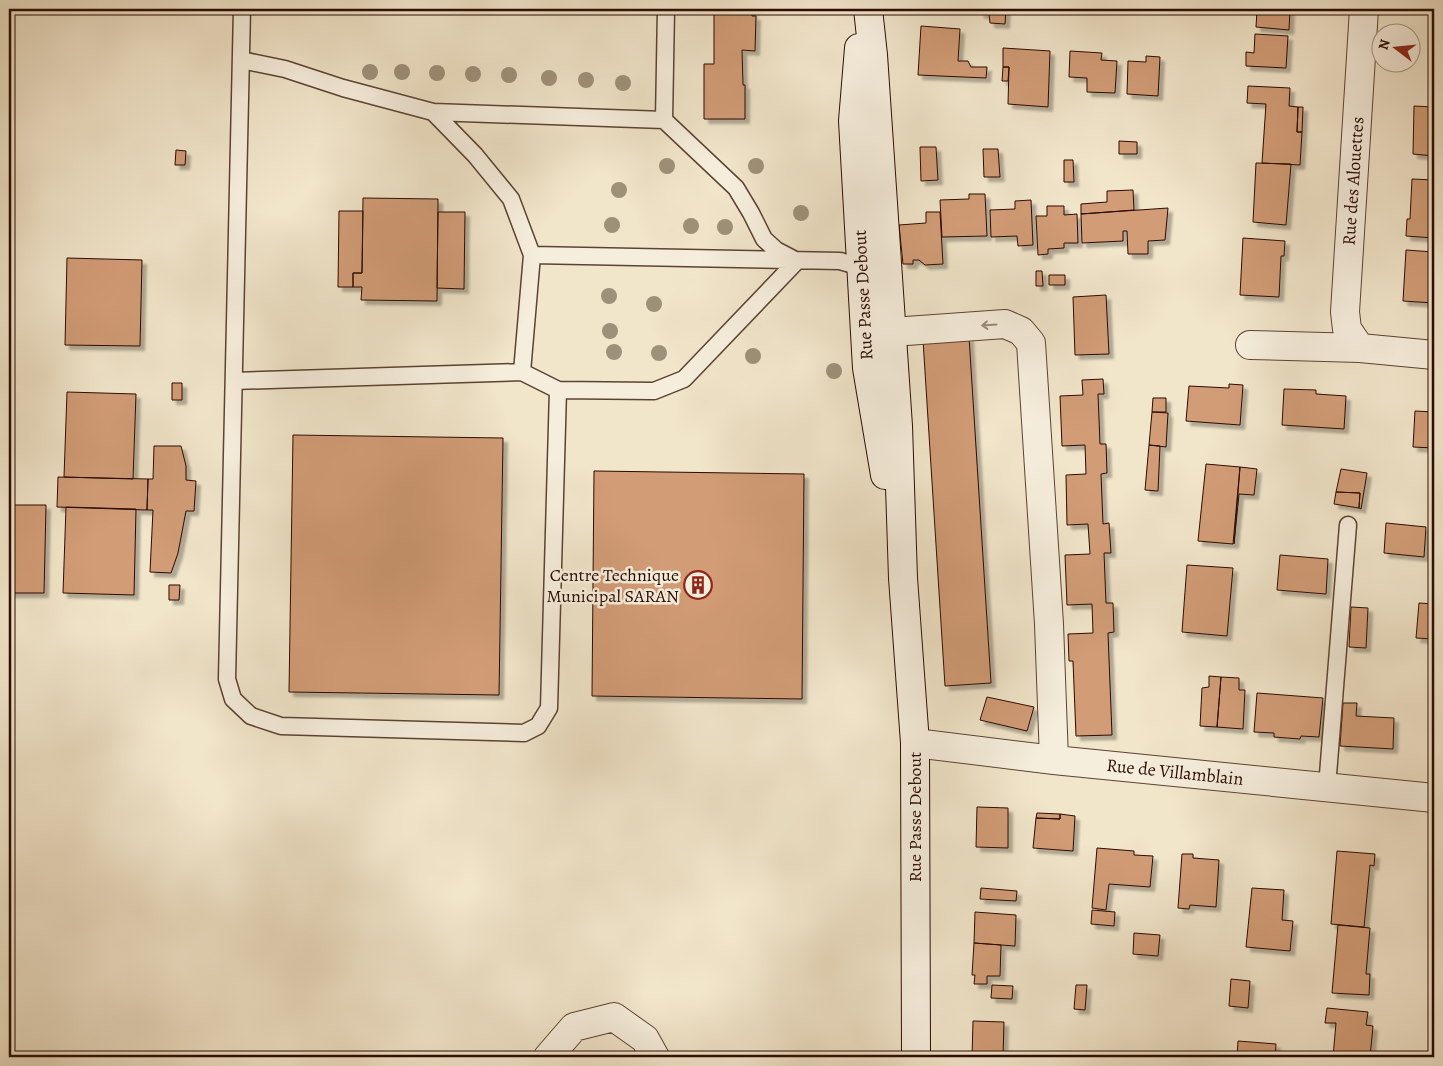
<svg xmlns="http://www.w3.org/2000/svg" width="1443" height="1066" viewBox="0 0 1443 1066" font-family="Alegreya,serif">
  <defs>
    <filter id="shadow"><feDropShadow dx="4.5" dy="4.5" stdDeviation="1" flood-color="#0004"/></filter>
  </defs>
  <rect width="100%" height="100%" fill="#f1e5ca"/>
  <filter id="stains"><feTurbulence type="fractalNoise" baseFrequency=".004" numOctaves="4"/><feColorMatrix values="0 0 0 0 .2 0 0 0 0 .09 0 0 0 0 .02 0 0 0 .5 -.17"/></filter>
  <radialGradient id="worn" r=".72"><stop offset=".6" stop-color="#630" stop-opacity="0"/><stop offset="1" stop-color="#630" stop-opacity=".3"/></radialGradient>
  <!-- building -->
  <path fill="#d19c76" stroke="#2b0b00" filter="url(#shadow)" d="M 714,9 L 752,9 L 752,16 L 756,16 L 755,51 L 742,50 L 743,85 L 745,85 L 745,119 L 704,119 L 704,64 L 714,64 Z
    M 980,9 L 1006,9 L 1005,24 L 990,23 L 989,14 L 980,14 Z
    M 1250,9 L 1290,9 L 1289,30 L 1256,27 L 1257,10 Z
    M 921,26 L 960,29 L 958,61 L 968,61 L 971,67 L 987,67 L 986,78 L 918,75 Z
    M 1255,34 L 1288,36 L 1286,68 L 1246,66 L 1246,52 L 1254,53 Z
    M 1003,48 L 1050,51 L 1048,107 L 1008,104 L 1009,67 L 1003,67 Z
    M 1070,51 L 1102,53 L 1101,60 L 1117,61 L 1115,93 L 1087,92 L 1087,78 L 1069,77 Z
    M 1146,56 L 1160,57 L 1158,96 L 1127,94 L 1128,61 L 1146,62 Z
    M 1003,67 L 1009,67 L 1008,81 L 1002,81 Z
    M 1248,86 L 1290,88 L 1289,106 L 1298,107 L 1297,132 L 1302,132 L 1300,165 L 1262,163 L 1266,104 L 1247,103 Z
    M 1414,106 L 1434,107 L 1434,156 L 1413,154 Z
    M 1298,107 L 1303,107 L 1302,132 L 1297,132 Z
    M 1119,141 L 1137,142 L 1137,154 L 1119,154 Z
    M 920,147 L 936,147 L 938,180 L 921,181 Z
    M 983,149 L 998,149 L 1000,177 L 984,177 Z
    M 176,150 L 186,151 L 185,165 L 175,165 Z
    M 1064,160 L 1073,160 L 1074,182 L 1064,182 Z
    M 1256,163 L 1291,164 L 1286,225 L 1253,222 Z
    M 1412,179 L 1434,180 L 1434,238 L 1406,236 L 1407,219 L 1410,219 Z
    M 1133,190 L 1134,210 L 1081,214 L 1081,204 L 1107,202 L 1107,191 Z
    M 969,194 L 985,194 L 987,236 L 942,237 L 940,200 L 969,199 Z
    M 363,198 L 438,199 L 437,301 L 361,300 L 362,287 L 353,287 L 353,273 L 362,273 Z
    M 1031,200 L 1033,245 L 1018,246 L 1017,236 L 991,237 L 990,210 L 1015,209 L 1015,201 Z
    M 1047,206 L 1064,206 L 1064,215 L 1077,214 L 1078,243 L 1064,243 L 1064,248 L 1048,249 L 1048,254 L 1038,255 L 1036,216 L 1047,216 Z
    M 1168,208 L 1165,240 L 1148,241 L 1148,254 L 1128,254 L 1127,231 L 1123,231 L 1123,241 L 1082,243 L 1081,214 Z
    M 339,211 L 363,211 L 362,273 L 353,273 L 353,287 L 338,287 Z
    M 438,212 L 465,212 L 464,289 L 437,288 Z
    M 926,212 L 940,212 L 943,264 L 925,265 L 919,260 L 913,260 L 913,264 L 903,264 L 899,225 L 926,223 Z
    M 1243,238 L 1285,241 L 1284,256 L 1281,256 L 1279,297 L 1240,295 Z
    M 1406,250 L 1434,252 L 1434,303 L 1403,301 Z
    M 67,258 L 142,260 L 140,346 L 65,345 Z
    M 1036,271 L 1042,271 L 1043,286 L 1036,286 Z
    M 1049,275 L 1065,275 L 1065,285 L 1049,285 Z
    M 1106,295 L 1109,354 L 1075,355 L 1073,297 Z
    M 969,337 L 991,683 L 945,686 L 923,340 Z
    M 1103,379 L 1104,394 L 1098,394 L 1100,444 L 1106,444 L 1107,473 L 1101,474 L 1103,524 L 1109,523 L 1111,553 L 1104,553 L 1106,603 L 1113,603 L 1114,632 L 1108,633 L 1112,735 L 1076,736 L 1073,661 L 1069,661 L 1068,634 L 1093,633 L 1092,604 L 1067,605 L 1065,555 L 1090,554 L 1088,524 L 1067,525 L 1066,475 L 1086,474 L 1085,445 L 1062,446 L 1060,396 L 1083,395 L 1082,380 Z
    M 172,383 L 182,383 L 182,400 L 172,400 Z
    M 1229,384 L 1243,385 L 1240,425 L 1186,421 L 1189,386 L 1229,388 Z
    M 1284,389 L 1316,390 L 1316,394 L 1346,396 L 1344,429 L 1282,425 Z
    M 67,392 L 136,394 L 133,479 L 64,477 Z
    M 1153,398 L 1166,398 L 1166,412 L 1152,412 Z
    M 1415,411 L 1434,412 L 1434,448 L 1413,447 Z
    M 1152,412 L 1168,413 L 1166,447 L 1149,445 Z
    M 293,435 L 503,438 L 499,695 L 289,692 Z
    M 1149,445 L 1160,446 L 1158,491 L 1145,490 Z
    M 154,446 L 181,446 L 186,466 L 186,480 L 196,481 L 194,511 L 186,511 L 178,553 L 171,573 L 150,572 L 153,510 L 147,510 L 148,479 L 153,479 Z
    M 1206,464 L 1240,467 L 1233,544 L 1198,541 Z
    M 1240,467 L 1257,469 L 1254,495 L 1239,494 L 1234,544 Z
    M 1341,469 L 1367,473 L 1361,509 L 1359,508 L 1360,493 L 1336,492 Z
    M 594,471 L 804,474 L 802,699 L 592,696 Z
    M 58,477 L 148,479 L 147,510 L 57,507 Z
    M 1336,492 L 1360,493 L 1359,508 L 1334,504 Z
    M 9,505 L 46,505 L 44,593 L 9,593 Z
    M 66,507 L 136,509 L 134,595 L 63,593 Z
    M 1386,523 L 1426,527 L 1424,557 L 1384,553 Z
    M 1280,555 L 1328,559 L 1326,594 L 1277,590 Z
    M 1187,565 L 1233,568 L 1227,636 L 1182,632 Z
    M 169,585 L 180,585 L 179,600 L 169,600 Z
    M 1419,603 L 1434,604 L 1434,639 L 1416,638 Z
    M 1351,607 L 1368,608 L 1366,648 L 1349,647 Z
    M 1434,664 L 1434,699 L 1429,699 L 1431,667 L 1433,667 Z
    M 1209,676 L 1221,677 L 1217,727 L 1200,726 L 1202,688 L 1209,687 Z
    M 1221,677 L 1239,678 L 1239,690 L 1245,690 L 1243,729 L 1217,727 Z
    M 1257,693 L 1323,698 L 1319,737 L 1301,736 L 1300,739 L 1274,737 L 1274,733 L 1254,732 Z
    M 987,697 L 1034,707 L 1027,731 L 980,720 Z
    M 1343,703 L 1357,703 L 1356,716 L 1394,718 L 1393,749 L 1340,746 Z
    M 977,807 L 1008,808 L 1008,848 L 976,847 Z
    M 1037,813 L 1060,814 L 1060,819 L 1036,818 Z
    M 1060,814 L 1075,816 L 1073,851 L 1033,848 L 1036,818 L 1060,819 Z
    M 1097,848 L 1134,851 L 1134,855 L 1153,856 L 1150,887 L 1109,884 L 1106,910 L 1092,908 Z
    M 1337,851 L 1375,854 L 1374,866 L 1370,865 L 1364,927 L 1331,924 Z
    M 1182,854 L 1193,854 L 1193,858 L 1219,860 L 1216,907 L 1190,905 L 1189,909 L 1178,908 Z
    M 981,888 L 1017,891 L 1016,901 L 980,899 Z
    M 1252,888 L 1284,890 L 1282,920 L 1293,921 L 1290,951 L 1246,947 Z
    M 1092,910 L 1115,912 L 1114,926 L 1091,924 Z
    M 975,912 L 1016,915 L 1015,946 L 974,943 Z
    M 1338,925 L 1370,928 L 1366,974 L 1370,974 L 1369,995 L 1332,993 Z
    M 1134,933 L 1160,935 L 1158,956 L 1133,954 Z
    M 974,943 L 1001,945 L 1000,976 L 987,976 L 987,984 L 974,984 L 975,975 L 972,975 Z
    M 1231,979 L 1250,981 L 1248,1008 L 1229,1006 Z
    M 992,985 L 1013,986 L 1012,999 L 991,998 Z
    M 1076,985 L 1087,985 L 1085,1010 L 1074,1009 Z
    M 1327,1008 L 1368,1012 L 1366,1025 L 1373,1026 L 1370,1057 L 1333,1057 L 1336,1023 L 1325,1023 Z
    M 973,1021 L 1004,1022 L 1003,1057 L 972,1057 Z
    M 1238,1041 L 1276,1044 L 1275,1057 L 1237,1057 Z"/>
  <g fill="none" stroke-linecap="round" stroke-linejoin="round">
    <defs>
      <path id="lane" d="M 242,9 L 227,679 L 233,699 L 251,716 L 281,726 L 524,733 L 538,726 L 549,708 L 558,390
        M 241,60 L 285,69 L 343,88 L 433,112 L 664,120 L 736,188 L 751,213 L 764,239 L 776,250 L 797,261
        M 433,112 L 475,155 L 511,199 L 532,255 L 522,372
        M 664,120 L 666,9
        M 532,255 L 840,261 L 868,269
        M 234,381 L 522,372 L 558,390 L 654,391 L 684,379 L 797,261
        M 1327,787 L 1348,525"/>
      <path id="street" d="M 1364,9 L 1345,312 L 1347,329 L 1360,348 L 1434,355
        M 892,332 L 1005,324 L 1021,331 L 1031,343 L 1049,624 L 1054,760
        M 1250,345 L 1360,348
        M 915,743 L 1054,760 L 1434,798
        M 548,1057 L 574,1027 L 614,1017 L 645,1039 L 655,1057"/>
      <path id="secondary" d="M 868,9 L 873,55 L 898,426 L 903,578 L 915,743 L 916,1057
        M 859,48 L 853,121 L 867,368 L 885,475"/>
    </defs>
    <!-- lane casing -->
    <use href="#lane" stroke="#5c4232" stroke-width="19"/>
    <!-- street casing -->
    <use href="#street" stroke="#5c4232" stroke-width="30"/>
    <!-- secondary casing -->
    <use href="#secondary" stroke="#2b0b00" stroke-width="30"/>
    <!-- lane -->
    <use href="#lane" stroke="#f6eedd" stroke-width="16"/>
    <!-- street -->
    <use href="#street" stroke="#f6eedd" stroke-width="28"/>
    <!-- secondary -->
    <use href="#secondary" stroke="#f6eedd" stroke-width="28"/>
  </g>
  <!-- trees -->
  <g fill="#9e9179">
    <circle cx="370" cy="72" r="8"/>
    <circle cx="402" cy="72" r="8"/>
    <circle cx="437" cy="73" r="8"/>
    <circle cx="473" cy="74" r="8"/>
    <circle cx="509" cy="75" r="8"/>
    <circle cx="549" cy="78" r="8"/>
    <circle cx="586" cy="80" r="8"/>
    <circle cx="623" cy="83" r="8"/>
    <circle cx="667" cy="166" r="8"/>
    <circle cx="756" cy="166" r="8"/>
    <circle cx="619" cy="190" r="8"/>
    <circle cx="801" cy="213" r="8"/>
    <circle cx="612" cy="225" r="8"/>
    <circle cx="691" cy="226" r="8"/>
    <circle cx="725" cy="227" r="8"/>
    <circle cx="609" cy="296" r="8"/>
    <circle cx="654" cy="304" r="8"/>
    <circle cx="610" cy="331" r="8"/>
    <circle cx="614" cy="352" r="8"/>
    <circle cx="659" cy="353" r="8"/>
    <circle cx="753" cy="356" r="8"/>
    <circle cx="834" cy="371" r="8"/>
  </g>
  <!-- one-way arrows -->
  <defs><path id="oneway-shaft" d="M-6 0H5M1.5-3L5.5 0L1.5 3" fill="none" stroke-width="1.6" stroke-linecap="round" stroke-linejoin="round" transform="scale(1.25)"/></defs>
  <use stroke="#9b887a" href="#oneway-shaft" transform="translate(989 325) rotate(176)"/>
  <!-- icons -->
  <defs>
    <symbol id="building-ring" viewBox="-11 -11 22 22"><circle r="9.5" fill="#f6eedd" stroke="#8f2418" stroke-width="1.5"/><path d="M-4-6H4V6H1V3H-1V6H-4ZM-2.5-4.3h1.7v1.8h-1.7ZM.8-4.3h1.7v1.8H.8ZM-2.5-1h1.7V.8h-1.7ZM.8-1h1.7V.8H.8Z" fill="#8f2418"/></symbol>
  </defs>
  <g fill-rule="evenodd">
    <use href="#building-ring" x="682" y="569" width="32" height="32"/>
  </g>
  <g text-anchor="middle" stroke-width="5" stroke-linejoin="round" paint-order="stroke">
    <!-- street labels -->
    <g font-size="18" fill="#2b0b00" stroke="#f6eedd">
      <text transform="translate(1353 181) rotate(-86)" y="6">Rue des Alouettes</text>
      <text transform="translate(863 295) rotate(-93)" y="6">Rue Passe Debout</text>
      <text transform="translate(1175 772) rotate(6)" y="6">Rue de Villamblain</text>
      <text transform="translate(915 817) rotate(-90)" y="6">Rue Passe Debout</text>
    </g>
    <!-- poi labels -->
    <g font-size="18" fill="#2b0b00" stroke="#f6eedd" text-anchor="end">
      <text x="679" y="581">Centre Technique<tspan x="679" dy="21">Municipal SARAN</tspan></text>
    </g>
  </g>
  <!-- margin -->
  <rect width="1443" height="1066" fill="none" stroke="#f1e5ca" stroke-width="30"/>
  <rect x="10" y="10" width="1423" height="1046" fill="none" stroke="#2b0b00" stroke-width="2.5"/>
  <rect x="15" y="15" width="1413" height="1036" fill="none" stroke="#2b0b00"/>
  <!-- north arrow -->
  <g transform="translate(1396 48) rotate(286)"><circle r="24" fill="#f6eedd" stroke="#a59385"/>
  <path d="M0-4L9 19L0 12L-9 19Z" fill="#8f2418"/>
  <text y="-8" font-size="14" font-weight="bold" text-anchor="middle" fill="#2b0b00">N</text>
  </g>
  <rect width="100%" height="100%" filter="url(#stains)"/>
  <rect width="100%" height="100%" fill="url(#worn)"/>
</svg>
